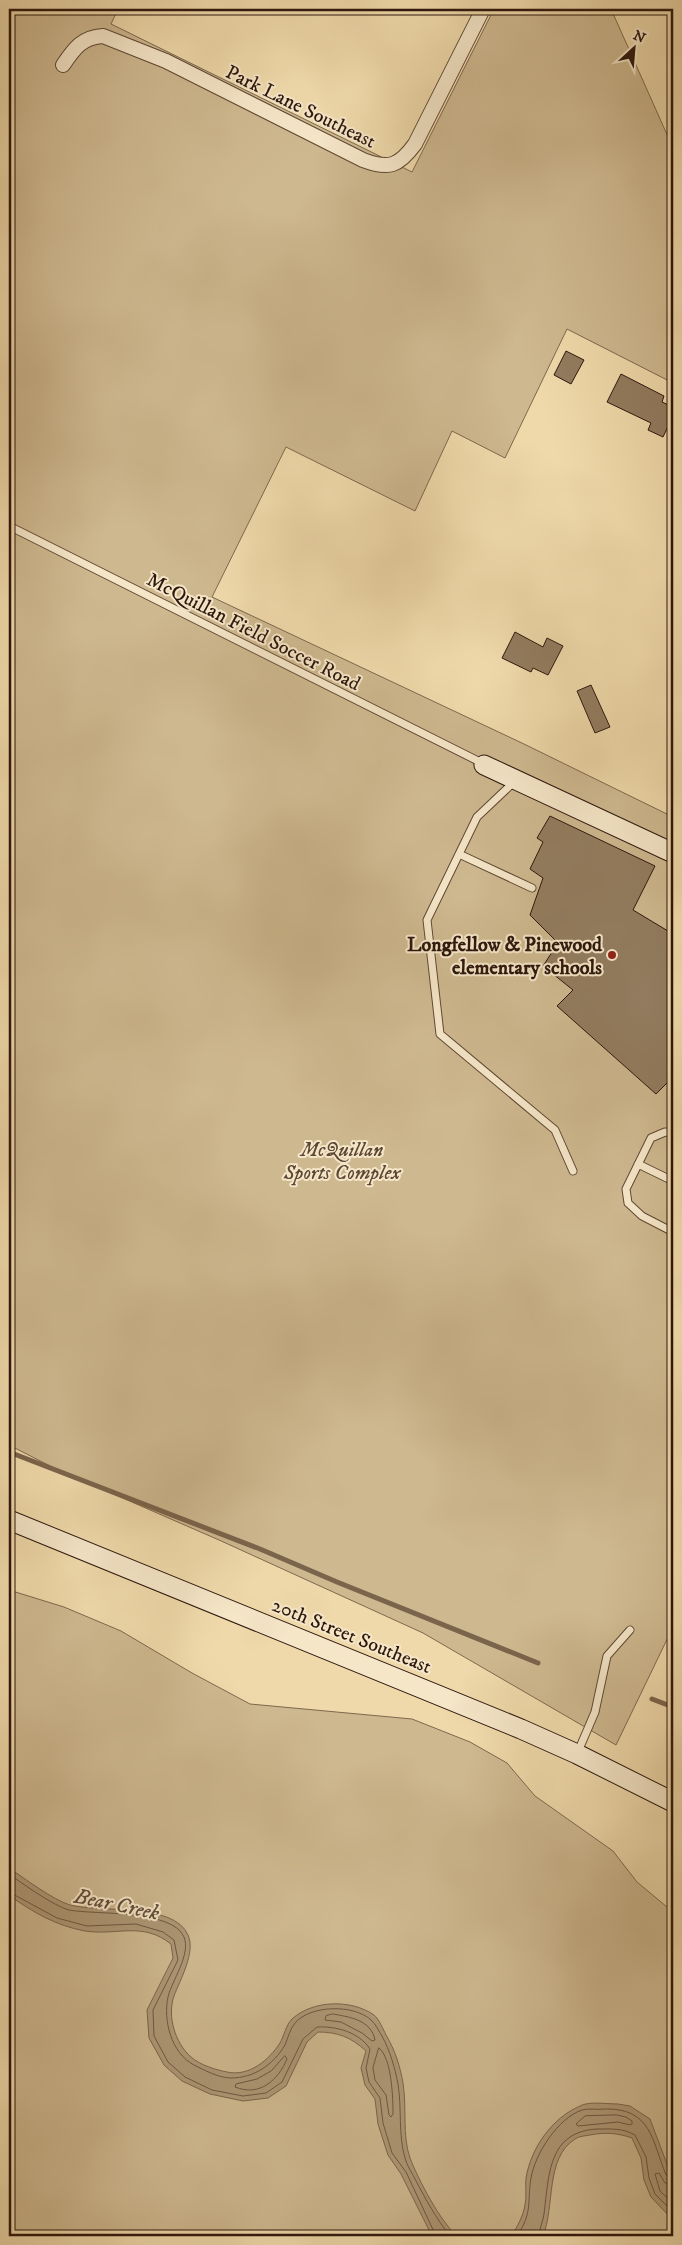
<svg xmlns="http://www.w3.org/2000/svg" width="682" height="2245" viewBox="0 0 682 2245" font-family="'IM FELL DW Pica',serif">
  <rect width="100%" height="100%" fill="#efd9aa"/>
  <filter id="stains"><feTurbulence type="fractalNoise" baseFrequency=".004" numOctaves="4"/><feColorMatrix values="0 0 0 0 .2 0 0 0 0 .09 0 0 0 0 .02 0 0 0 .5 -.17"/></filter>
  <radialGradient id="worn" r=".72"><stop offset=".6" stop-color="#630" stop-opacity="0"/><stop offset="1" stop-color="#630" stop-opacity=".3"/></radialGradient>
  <!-- green -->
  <path fill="#ceb88f" stroke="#7e684e" d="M 9,9 L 118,9 L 111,24 L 412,172 L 494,9 L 611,9 L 673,148 L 673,383 L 567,329 L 505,458 L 452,431 L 415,511 L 286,447 L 212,597 L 524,744 L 673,817 L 673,1627 L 616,1745 L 423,1633 L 219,1540 L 56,1469 L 9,1445 Z
    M 9,1590 L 64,1607 L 121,1631 L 192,1673 L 250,1704 L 412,1719 L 470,1742 L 507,1763 L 535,1796 L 613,1851 L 637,1882 L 673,1912 L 673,2236 L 9,2236 Z"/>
  <!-- water -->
  <path fill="#ad9775" stroke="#7a644b" d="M 9,1868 C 24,1878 53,1900 70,1905 C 100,1913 174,1902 188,1935 C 196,1952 180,1980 174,1996 C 167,2016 175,2043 191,2057 C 200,2065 216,2070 227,2072 C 249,2077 269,2060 280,2043 C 284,2036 286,2025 292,2019 C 313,2000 351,1999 374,2015 C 379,2019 383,2029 386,2035 C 395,2050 400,2066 403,2083 C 407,2108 402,2135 410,2158 C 418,2179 440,2221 457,2236 L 432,2236 L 401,2174 L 388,2155 L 378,2124 L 375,2099 L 365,2085 L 361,2068 L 366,2051 C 351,2037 337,2032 318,2032 L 307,2042 L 286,2086 L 268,2098 L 243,2101 L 210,2094 L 182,2081 L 164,2065 L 149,2038 L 147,2010 L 173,1958 L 171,1944 C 142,1921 117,1936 85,1931 C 57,1926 32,1912 9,1895 Z
    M 618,2104 L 630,2106 L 650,2119 L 673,2180 L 673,2220 L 651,2197 L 644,2180 L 641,2158 L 632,2138 C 618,2133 605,2132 590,2135 C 585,2136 579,2136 575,2139 C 545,2158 555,2207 543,2236 L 511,2236 C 518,2226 523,2216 525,2205 C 527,2196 525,2186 526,2178 C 531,2148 552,2118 580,2106 C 589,2101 607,2104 618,2104 Z"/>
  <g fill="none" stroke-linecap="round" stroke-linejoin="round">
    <!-- shore -->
    <path stroke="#6d5741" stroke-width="1" d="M 9,1874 C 23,1884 54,1906 69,1910 C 95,1915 172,1909 184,1937 C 191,1955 172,1980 168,1997 C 163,2020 171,2053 194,2065 C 204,2070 219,2078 231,2078 C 254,2078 273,2065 285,2045 C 288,2038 290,2029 295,2023 C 310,2005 354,2004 371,2020 C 376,2024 379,2032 382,2036 C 390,2051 395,2068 398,2084 C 402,2109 398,2134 405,2158 C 407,2166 412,2173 415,2179 C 426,2200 436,2218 450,2236
      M 9,1892 L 57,1918 L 87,1926 L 136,1924 L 163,1932 L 174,1940 L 178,1960 L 153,2010 L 154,2036 L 168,2062 L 185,2077 L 212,2090 L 243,2096 L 266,2093 L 282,2082 L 303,2039 L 317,2027 C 336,2026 359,2032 370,2049 L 366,2068 L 369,2082 L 380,2098 L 383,2123 L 392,2153 L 406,2172 L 436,2236
      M 333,2014 C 350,2017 371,2020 375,2040 L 372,2041 L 362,2033 L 341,2022 L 325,2020 L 326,2016 Z
      M 379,2048 C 392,2058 393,2099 393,2114 L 391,2117 L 389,2115 L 386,2095 L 375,2080 L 373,2068 Z
      M 285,2056 L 287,2059 C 278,2080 260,2097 235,2087 L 236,2084 L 257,2079 L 271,2071 Z
      M 617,2115 L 626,2117 L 632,2121 L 632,2124 L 630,2125 L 618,2122 L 578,2126 L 576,2124 L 585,2116 Z
      M 673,2184 L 665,2183 L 659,2173 L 655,2174 L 660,2191 L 673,2203
      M 517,2236 C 533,2212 527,2203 531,2178 C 535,2154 558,2118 582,2110 C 589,2108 599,2110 605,2109 C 651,2108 652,2140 666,2175 L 673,2178
      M 539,2236 C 539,2229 543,2222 544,2214 C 549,2175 548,2131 598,2129 C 611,2129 623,2128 635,2135 L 646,2157 L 649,2178 L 655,2194 L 673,2212"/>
    <!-- stream -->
    <path stroke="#7a644b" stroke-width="5" d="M 9,1452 L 260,1549 L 337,1582 L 538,1663
      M 652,1699 L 673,1707"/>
  </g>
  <!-- building -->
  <path fill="#927c5f" stroke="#2d170d" d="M 566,351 L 584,360 L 571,384 L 554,375 Z
    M 621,374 L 664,396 L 662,402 L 673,407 L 673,416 L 663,437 L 648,430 L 651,423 L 607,402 Z
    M 515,632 L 543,647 L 547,638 L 563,646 L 548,675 L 533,668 L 531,672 L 502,658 Z
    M 591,685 L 610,727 L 595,733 L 577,691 Z
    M 550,816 L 655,866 L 633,910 L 673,934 L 673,1077 L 656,1094 L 557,1006 L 573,990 L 543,966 L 558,943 L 530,915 L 543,878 L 530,869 L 543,842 L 537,838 Z"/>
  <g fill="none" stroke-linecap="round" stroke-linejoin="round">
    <defs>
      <path id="lane" d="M 9,526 L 484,764
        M 514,782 L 477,817 L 427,920 L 440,1034 L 555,1130 L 573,1171
        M 459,854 L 532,888
        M 673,1133 L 665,1132 L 651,1138 L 626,1189 L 628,1203 L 642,1216 L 673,1232
        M 638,1164 L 673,1181
        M 577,1754 L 595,1712 L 607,1656 L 630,1630"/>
      <path id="street" d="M 63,65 C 74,49 82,37 103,36 L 166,61 L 363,160 C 389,170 399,166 415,144 L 483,9"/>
      <path id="secondary" d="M 484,765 L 673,853
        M 9,1520 L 521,1729 L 577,1754 L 673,1802"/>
    </defs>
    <!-- lane casing -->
    <use href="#lane" stroke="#5e4834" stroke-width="9"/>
    <!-- street casing -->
    <use href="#street" stroke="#5e4834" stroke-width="16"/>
    <!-- secondary casing -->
    <use href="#secondary" stroke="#2d170d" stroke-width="21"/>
    <!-- lane -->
    <use href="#lane" stroke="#f5e6c8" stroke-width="7"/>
    <!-- street -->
    <use href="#street" stroke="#f5e6c8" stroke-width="14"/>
    <!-- secondary -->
    <use href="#secondary" stroke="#f5e6c8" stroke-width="19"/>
  </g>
  <!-- markers -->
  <circle fill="#8f2418" stroke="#f5e6c8" stroke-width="2" cx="612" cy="955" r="5"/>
  <g text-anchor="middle" stroke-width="4" stroke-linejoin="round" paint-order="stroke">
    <!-- street labels -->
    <g font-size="20" fill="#2d170d" stroke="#f5e6c8">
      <text transform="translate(301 106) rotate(26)" y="7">Park Lane Southeast</text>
      <text transform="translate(254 631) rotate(27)" y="7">McQuillan Field Soccer Road</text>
      <text transform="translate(352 1635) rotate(22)" y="7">20th Street Southeast</text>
    </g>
    <!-- poi labels -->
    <g font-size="20" font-weight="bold" fill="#2d170d" stroke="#f5e6c8" text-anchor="end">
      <text x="602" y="951">Longfellow &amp; Pinewood<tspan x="602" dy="23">elementary schools</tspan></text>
    </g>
    <!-- park labels -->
    <g font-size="20" font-style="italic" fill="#5d4734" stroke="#f5e6c8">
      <text x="342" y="1156">McQuillan<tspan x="342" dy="23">Sports Complex</tspan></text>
    </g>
    <!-- water labels -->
    <g font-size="21" font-style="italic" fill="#604a37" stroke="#f5e6c8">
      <text transform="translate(117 1904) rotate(12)" y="7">Bear Creek</text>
    </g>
  </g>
  <!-- margin -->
  <rect width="682" height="2245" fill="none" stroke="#efd9aa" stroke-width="30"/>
  <rect x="10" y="10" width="662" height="2225" fill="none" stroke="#2d170d" stroke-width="2.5"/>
  <rect x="15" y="15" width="652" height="2215" fill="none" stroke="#2d170d"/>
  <!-- north arrow -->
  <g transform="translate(634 48) rotate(26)" stroke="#f5e6c8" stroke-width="4" paint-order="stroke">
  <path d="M0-4L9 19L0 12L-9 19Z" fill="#2d170d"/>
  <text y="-8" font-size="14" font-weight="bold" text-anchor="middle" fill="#2d170d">N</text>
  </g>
  <rect width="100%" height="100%" filter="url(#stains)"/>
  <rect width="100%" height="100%" fill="url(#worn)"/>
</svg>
